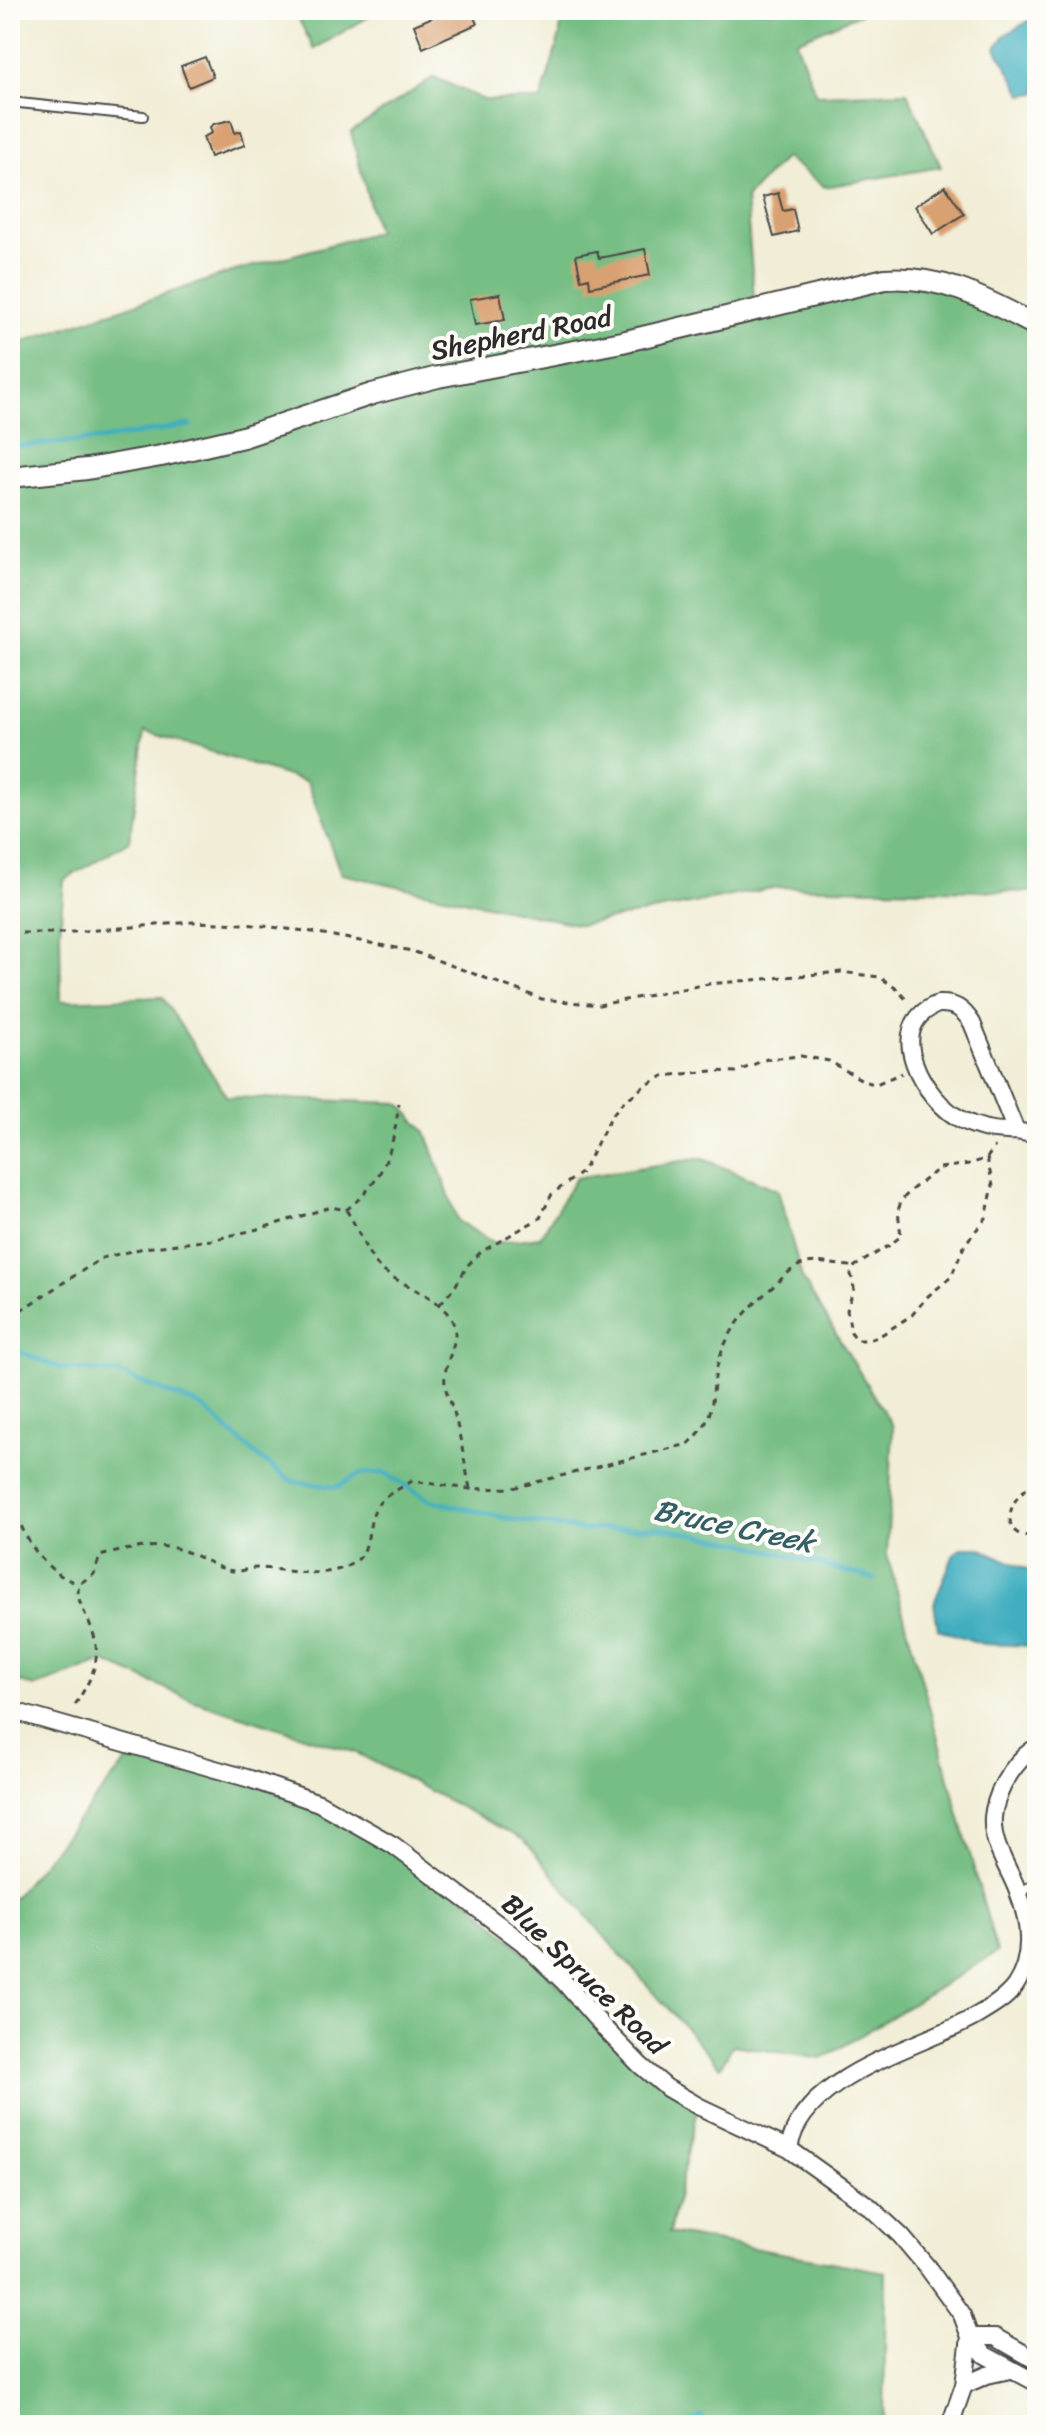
<svg xmlns="http://www.w3.org/2000/svg" width="1047" height="2435" viewBox="0 0 1047 2435" font-family="Sriracha,sans-serif">
  <rect width="100%" height="100%" fill="#fdfcf7"/>
  <filter id="ink" filterUnits="userSpaceOnUse"><feTurbulence type="fractalNoise" baseFrequency=".0125" numOctaves="2"/><feDisplacementMap in="SourceGraphic" scale="16" xChannelSelector="R" yChannelSelector="G"/><feConvolveMatrix kernelMatrix="1 2 1 2 8 2 1 2 1" color-interpolation-filters="sRGB"/></filter>
  <filter id="wash" filterUnits="userSpaceOnUse"><feTurbulence type="fractalNoise" baseFrequency=".006" numOctaves="4" result="noise"/><feDisplacementMap in="SourceGraphic" scale="32" xChannelSelector="R" yChannelSelector="G"/><feGaussianBlur stdDeviation="1.8" result="paint"/><feColorMatrix in="noise" values="0 0 0 0 0 0 0 0 0 0 0 0 0 0 0 0 0 1.4 0 .05"/><feComposite in="paint" operator="in"/></filter>
  <g filter="url(#wash)">
    <rect width="100%" height="100%" fill="#f1edd6"/>
    <!-- forest -->
    <path fill="#77be84" stroke="#517458" stroke-width="2" d="M 294,10 L 380,10 L 314,49 Z
      M 560,10 L 869,10 L 796,41 L 816,95 L 907,92 L 941,167 L 825,187 L 785,157 L 746,198 L 755,310 L 911,277 L 1037,326 L 1037,892 L 778,887 L 580,925 L 341,874 L 307,782 L 145,731 L 129,841 L 64,880 L 60,933 L 61,1001 L 162,997 L 227,1097 L 399,1103 L 426,1132 L 458,1221 L 494,1243 L 540,1237 L 576,1178 L 701,1158 L 778,1190 L 802,1278 L 893,1427 L 887,1555 L 997,1952 L 822,2059 L 733,2045 L 720,2067 L 610,1943 L 524,1840 L 357,1753 L 192,1700 L 103,1661 L 35,1687 L 10,1678 L 10,346 L 232,272 L 377,232 L 351,132 L 434,77 L 484,100 L 541,100 L 560,35 Z
      M 138,1748 L 319,1803 L 469,1900 L 604,2028 L 698,2106 L 669,2233 L 886,2272 L 884,2425 L 10,2425 L 10,1902 Z"/>
    <!-- water -->
    <path fill="#41aebf" stroke="#366c75" stroke-width="2" d="M 1037,16 L 1037,93 L 1023,95 L 996,48 L 1005,35 Z
      M 962,1548 L 980,1548 L 1037,1574 L 1037,1646 L 983,1644 L 938,1629 L 934,1603 L 954,1554 Z"/>
    <g fill="none" stroke-linecap="round" stroke-linejoin="round">
      <!-- stream -->
      <path stroke="#41aebf" stroke-width="5" d="M 10,447 L 104,439 L 190,425
        M 10,1348 L 60,1368 L 118,1373 L 201,1406 L 261,1459 L 291,1481 L 336,1487 L 362,1473 L 385,1473 L 429,1500 L 506,1518 L 582,1530 L 657,1527 L 742,1543 L 875,1579
        M 687,2425 L 702,2417"/>
    </g>
    <g id="blocks">
      <!-- building -->
      <path fill="#d9a071" d="M 436,10 L 471,10 L 477,24 L 423,48 L 414,25 L 433,17 Z
        M 205,57 L 213,77 L 189,87 L 181,66 Z
        M 231,120 L 235,133 L 241,131 L 245,145 L 210,157 L 203,137 L 212,133 L 210,127 L 214,124 Z
        M 945,186 L 964,214 L 933,234 L 915,206 Z
        M 778,193 L 783,211 L 793,209 L 798,231 L 774,237 L 763,197 Z
        M 645,249 L 650,275 L 590,287 L 589,278 L 581,280 L 576,255 L 597,251 L 599,258 Z
        M 500,294 L 505,320 L 475,325 L 470,299 Z"/>
    </g>
  </g>
  <g filter="url(#ink)">
    <use href="#blocks" fill-opacity="0" stroke="#494845" stroke-width="2"/>
    <g fill="none" stroke-linecap="round" stroke-linejoin="round">
      <defs>
        <path id="service" d="M 10,102 L 143,116
          M 1018,1892 L 1037,1884"/>
        <path id="minor" d="M 938,1004 C 955,1003 963,1009 972,1023 L 1016,1131 C 997,1132 979,1129 962,1120 C 924,1101 881,1026 938,1004 Z
          M 1016,1131 L 1037,1135
          M 10,1710 L 250,1779 L 319,1803 L 393,1845 L 522,1942 L 564,1982 L 604,2028 L 640,2065 L 667,2088 L 698,2106 L 789,2149 L 870,2207 L 901,2236 L 928,2268 L 962,2315 L 970,2337 L 985,2355 L 1037,2383
          M 789,2149 C 800,2077 915,2049 971,2019 C 986,2010 1004,2001 1015,1986 C 1034,1958 1030,1922 1018,1892 C 1009,1867 991,1846 993,1817 C 994,1805 999,1793 1004,1783 C 1012,1769 1022,1755 1037,1747
          M 970,2337 L 995,2337 L 1037,2361
          M 964,2385 L 987,2375 L 1010,2370
          M 950,2425 L 964,2385 L 970,2337"/>
        <path id="tertiary" d="M 10,477 L 87,469 L 161,456 L 243,437 L 372,394 L 438,377 L 622,342 L 885,279 C 944,275 987,300 1037,326"/>
      </defs>
      <!-- service casing -->
      <use href="#service" stroke="#494845" stroke-width="12"/>
      <!-- minor casing -->
      <use href="#minor" stroke="#494845" stroke-width="20"/>
      <!-- tertiary casing -->
      <use href="#tertiary" stroke="#494845" stroke-width="24"/>
      <!-- path -->
      <path stroke="#494845" stroke-width="3" stroke-dasharray="6 6" stroke-linecap="butt" d="M 10,933 L 60,933 L 193,922 L 246,924 L 313,932 L 412,951 L 542,999 L 599,1005 L 708,984 L 841,972 L 880,977 L 898,990 L 908,1002
        M 987,1158 L 993,1186 L 986,1218 L 965,1244 L 951,1277 L 927,1297 L 912,1315 L 878,1337 L 868,1340 L 857,1340 L 851,1332 L 847,1310 L 854,1288 L 851,1274 L 855,1266 L 890,1245 L 901,1236 L 898,1211 L 901,1201 L 911,1190 L 940,1168 L 970,1164 L 987,1158 L 995,1146
        M 346,1210 C 385,1180 393,1150 399,1103
        M 440,1304 L 454,1288 L 468,1265 L 481,1252 L 540,1218 L 552,1194 L 582,1172 L 611,1117 L 620,1105 L 643,1087 L 663,1076 L 713,1071 L 736,1072 L 767,1059 L 801,1056 L 829,1061 L 866,1082 L 876,1084 L 902,1073
        M 10,1317 L 102,1258 L 144,1248 L 212,1240 L 262,1228 L 331,1207 L 346,1210 C 359,1228 364,1252 380,1268 C 401,1287 434,1292 450,1317 C 463,1336 447,1355 445,1375 C 443,1390 452,1403 455,1416 C 461,1440 465,1464 470,1489
        M 1037,1483 C 1004,1495 998,1543 1037,1535
        M 10,1492 C 19,1530 39,1571 79,1584
        M 75,1705 C 94,1674 105,1656 88,1620 C 82,1607 76,1599 79,1584 L 94,1574 L 100,1556 C 121,1550 146,1545 167,1547 C 188,1549 206,1562 224,1569 C 242,1575 245,1567 260,1568 C 291,1570 327,1581 356,1561 C 373,1549 365,1517 381,1501 C 389,1493 403,1487 412,1481 L 470,1489 L 513,1488 L 688,1444 C 718,1418 709,1402 717,1367 C 726,1330 748,1308 776,1284 C 783,1277 791,1269 800,1265 C 816,1258 838,1267 855,1266"/>
      <!-- service -->
      <use href="#service" stroke="#fff" stroke-width="8"/>
      <!-- minor -->
      <use href="#minor" stroke="#fff" stroke-width="16"/>
      <!-- tertiary -->
      <use href="#tertiary" stroke="#fff" stroke-width="20"/>
    </g>
  </g>
  <g text-anchor="middle" stroke-width="8" stroke-linejoin="round" paint-order="stroke">
    <!-- street labels -->
    <g font-size="28" fill="#2b2b2b" stroke="#fdfcf7">
      <text transform="translate(521 333) rotate(-11)" y="10">Shepherd Road</text>
      <text transform="translate(585 1974) rotate(44)" y="10">Blue Spruce Road</text>
    </g>
    <!-- water labels -->
    <g font-size="30" font-style="italic" fill="#345f66" stroke="#fdfcf7">
      <text transform="translate(734 1526) rotate(12)" y="10">Bruce Creek</text>
    </g>
  </g>
  <!-- margin -->
  <rect width="1047" height="2435" fill="none" stroke="#fdfcf7" stroke-width="40"/>
</svg>
